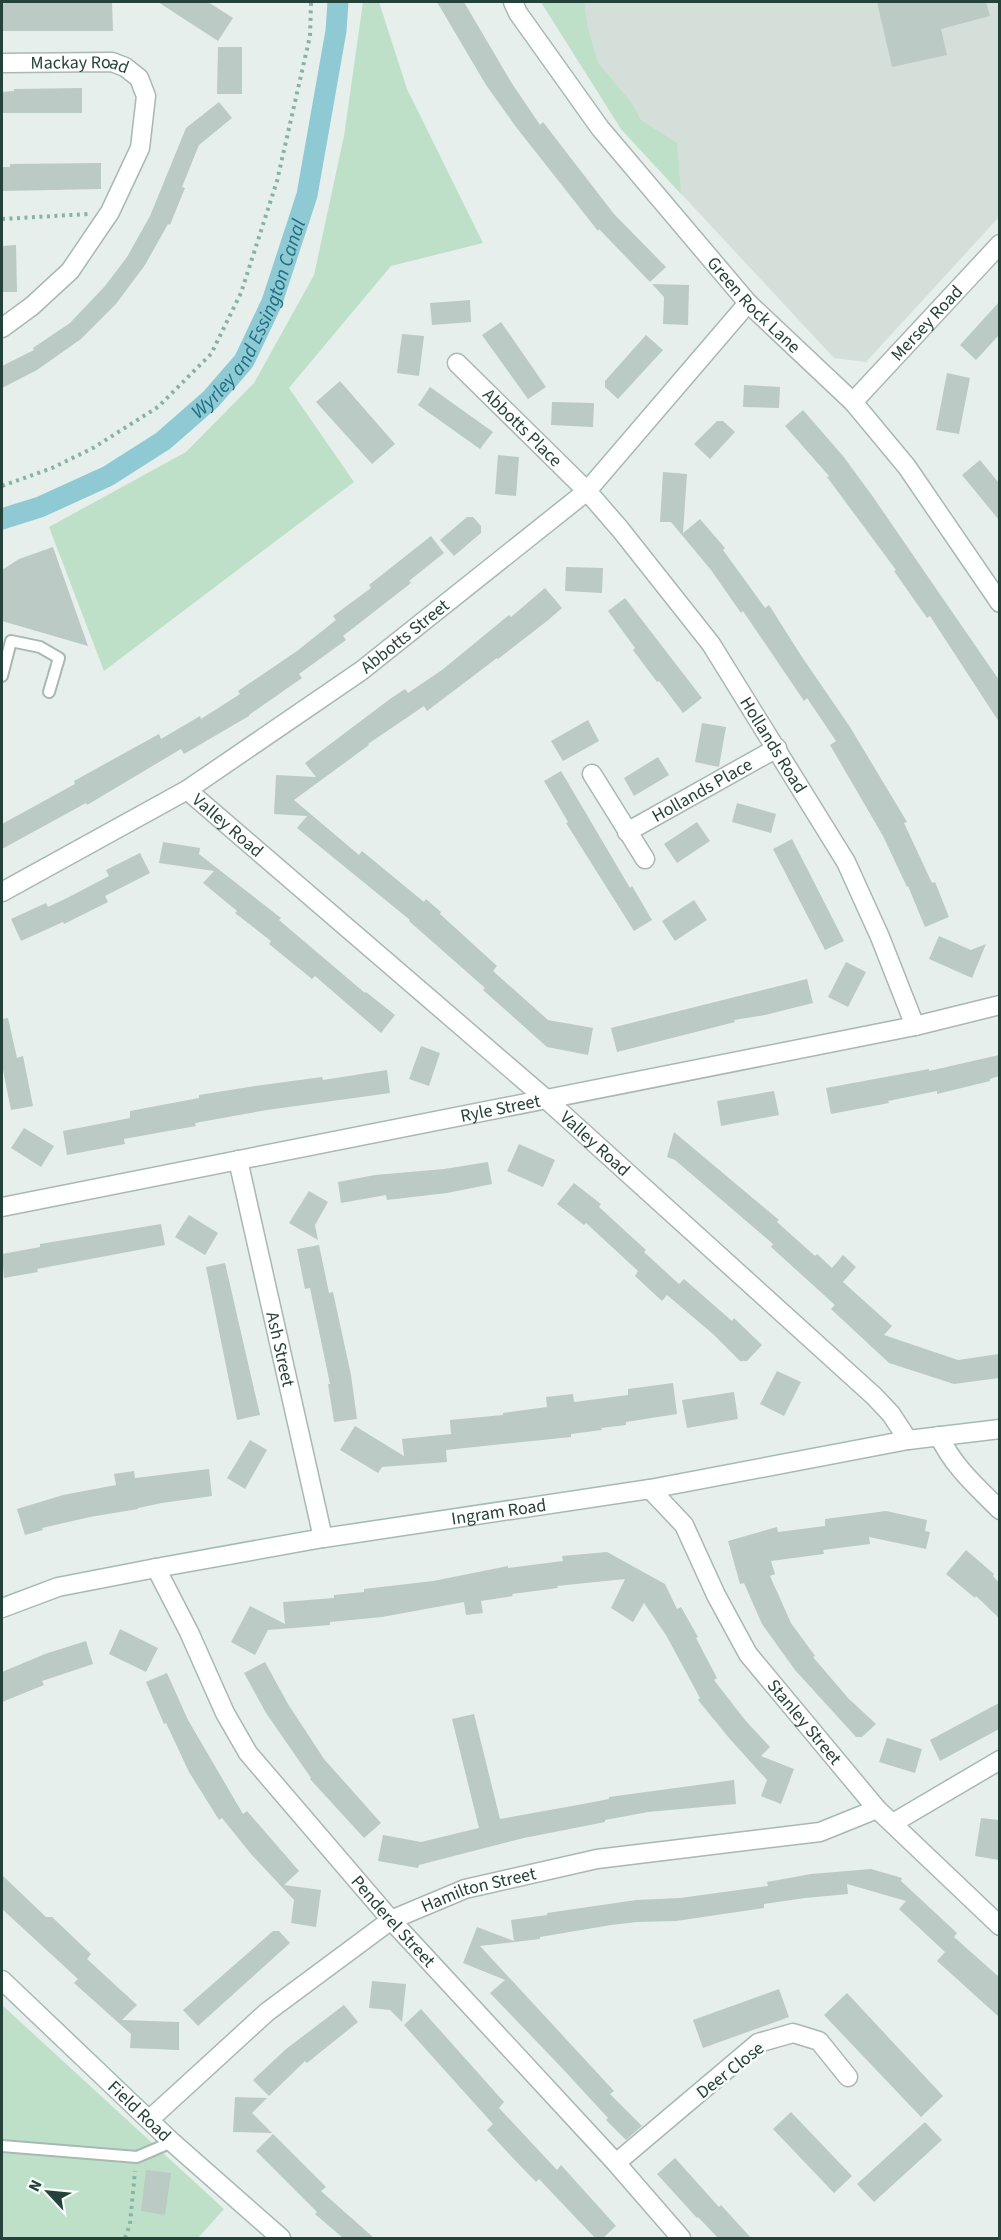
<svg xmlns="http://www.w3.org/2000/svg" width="1001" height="2240" viewBox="0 0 1001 2240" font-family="'Source Sans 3',sans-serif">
  <rect width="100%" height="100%" fill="#e6efeb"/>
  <!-- built -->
  <path fill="#d4dfda" d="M 541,2 L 999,2 L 1000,36 L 998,39 L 1000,48 L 999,217 L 866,362 L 834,358 L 621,129 Z"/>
  <!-- green -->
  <path fill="#bfe0c8" d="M 363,2 L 379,2 L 407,89 L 483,243 L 391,266 L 289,388 L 354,482 L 104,671 L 49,527 L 186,452 L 254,383 L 314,275 L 344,136 Z
    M 541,2 L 584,2 L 588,28 L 598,63 L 631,102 L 641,120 L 677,143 L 681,194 L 621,129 Z
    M 2,2005 L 224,2209 L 198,2238 L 2,2238 Z"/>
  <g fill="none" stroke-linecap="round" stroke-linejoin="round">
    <!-- canal -->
    <path stroke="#8ec9d4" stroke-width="21" id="s1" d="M 2,519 L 40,507 L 108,476 L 163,441 L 211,399 L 244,361 L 272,302 L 307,195 L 336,31 L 338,2"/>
  </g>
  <!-- building -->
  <path fill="#bbcac4" d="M 2,2 L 112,2 L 113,31 L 2,31 Z
    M 158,2 L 208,2 L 233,18 L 218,41 Z
    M 437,2 L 464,2 L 511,82 L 540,125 L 543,122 L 614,214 L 666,267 L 650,282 L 599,229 L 598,231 L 516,127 L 486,85 Z
    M 877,2 L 986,2 L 990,16 L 941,29 L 947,55 L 892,67 Z
    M 218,47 L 242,47 L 242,94 L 217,94 Z
    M 82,88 L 82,113 L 2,113 L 2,92 L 14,91 L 14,89 Z
    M 219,102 L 232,118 L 199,145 L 182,187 L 185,188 L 170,225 L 168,224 L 145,265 L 116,304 L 81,339 L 37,370 L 2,388 L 2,366 L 34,350 L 33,348 L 70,323 L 105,286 L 127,257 L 150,216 L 186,128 Z
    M 101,163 L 101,189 L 2,191 L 2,167 L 10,167 L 10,164 Z
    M 16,245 L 17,292 L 2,292 L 2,246 Z
    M 652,284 L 689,285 L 688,325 L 663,324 L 664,297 Z
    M 470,300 L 471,322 L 432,325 L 430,303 Z
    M 999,302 L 999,335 L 976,360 L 960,345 Z
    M 501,322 L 546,387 L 528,399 L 482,335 Z
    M 402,334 L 424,336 L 419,376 L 397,373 Z
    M 646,335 L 663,350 L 618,399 L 605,387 L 605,381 Z
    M 947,373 L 970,378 L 959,434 L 936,430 Z
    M 340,381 L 395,444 L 372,464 L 316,402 Z
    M 744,385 L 780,387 L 779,408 L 743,407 Z
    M 430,387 L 493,432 L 480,449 L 418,405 Z
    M 552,402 L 594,403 L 593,427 L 551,425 Z
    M 803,410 L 843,456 L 871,494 L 999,680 L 999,722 L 930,616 L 927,618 L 894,571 L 896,570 L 827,477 L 829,476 L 785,426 Z
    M 717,421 L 723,421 L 735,432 L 710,459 L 694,444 Z
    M 498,455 L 519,457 L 516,496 L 495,494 Z
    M 980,460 L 999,483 L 999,520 L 962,475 Z
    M 663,472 L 687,474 L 683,533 L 700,519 L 725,548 L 723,550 L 765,608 L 769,605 L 802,657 L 850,727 L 907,822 L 904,823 L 932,883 L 935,882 L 949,917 L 925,927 L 908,886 L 907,887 L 883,836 L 830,745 L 836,741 L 807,698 L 804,701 L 743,611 L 741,613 L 711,570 L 671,522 L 660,522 Z
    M 467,517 L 473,517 L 481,526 L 481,533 L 454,556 L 440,540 Z
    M 431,536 L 444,553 L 409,581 L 411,583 L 343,636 L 346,640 L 299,674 L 302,678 L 249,715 L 249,716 L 184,754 L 181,749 L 87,805 L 86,803 L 2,849 L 2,824 L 75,784 L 74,781 L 159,734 L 161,739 L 200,716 L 201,719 L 240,694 L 238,691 L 297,651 L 336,620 L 333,616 L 371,588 L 369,585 Z
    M 53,547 L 88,646 L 2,621 L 2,570 L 19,559 Z
    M 566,567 L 603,568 L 602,593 L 565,591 Z
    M 545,588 L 562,608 L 547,621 L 498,659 L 497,658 L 427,711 L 424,706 L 368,744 L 369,745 L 294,800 L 359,855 L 362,851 L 424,902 L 426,899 L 441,912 L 440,914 L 497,966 L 493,971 L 548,1020 L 593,1028 L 588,1055 L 547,1047 L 483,990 L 485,988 L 409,921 L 410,920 L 297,828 L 307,816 L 274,814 L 276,775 L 316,777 L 305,763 L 390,699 L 405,689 L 408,693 L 442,670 L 509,615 L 511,617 Z
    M 625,598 L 702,698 L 683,713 L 659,681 L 657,682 L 633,650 L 635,648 L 608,611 Z
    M 588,720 L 599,741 L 563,761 L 551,741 Z
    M 702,723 L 726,727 L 719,767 L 695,762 Z
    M 658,757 L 669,775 L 634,796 L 624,778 Z
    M 561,771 L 630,888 L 632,886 L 652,920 L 634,931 L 566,823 L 568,822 L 544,781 Z
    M 737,803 L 776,814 L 771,833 L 732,822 Z
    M 697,822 L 710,841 L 677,863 L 664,844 Z
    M 792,839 L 844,941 L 825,950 L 773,849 Z
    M 163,842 L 200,848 L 199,854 L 281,918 L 279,920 L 365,993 L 366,992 L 395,1015 L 381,1033 L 315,976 L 312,979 L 269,944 L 271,941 L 235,913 L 237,911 L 203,883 L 214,871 L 159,863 Z
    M 140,853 L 150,873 L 105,896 L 108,902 L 64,924 L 63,922 L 21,941 L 11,919 L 46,903 L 48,907 L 69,897 L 109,876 L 106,870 Z
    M 694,900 L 707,920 L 675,941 L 662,921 Z
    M 939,936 L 971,950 L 986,944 L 972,978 L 929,959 Z
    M 846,962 L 866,972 L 848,1007 L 828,997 Z
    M 807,979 L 813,1003 L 765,1015 L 734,1020 L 735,1022 L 617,1052 L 611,1028 Z
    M 8,1018 L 17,1058 L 23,1056 L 33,1106 L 11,1110 L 2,1065 L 2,1019 Z
    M 421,1046 L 440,1053 L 429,1086 L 409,1079 Z
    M 999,1055 L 999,1076 L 990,1079 L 990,1081 L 937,1094 L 937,1091 L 888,1101 L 889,1103 L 831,1114 L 826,1088 L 929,1069 L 929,1071 Z
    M 387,1070 L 390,1093 L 267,1110 L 195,1123 L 196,1126 L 124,1139 L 125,1144 L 67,1155 L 63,1131 L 130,1118 L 130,1111 L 199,1098 L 199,1095 L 255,1086 L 322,1077 L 323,1080 Z
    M 774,1091 L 779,1115 L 721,1126 L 717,1101 Z
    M 24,1128 L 54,1146 L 41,1167 L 11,1148 Z
    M 674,1132 L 779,1220 L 777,1222 L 815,1256 L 817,1254 L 832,1268 L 843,1255 L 856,1267 L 843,1282 L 892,1326 L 884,1335 L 958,1360 L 999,1354 L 999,1378 L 954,1384 L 889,1363 L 831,1309 L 835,1305 L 771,1247 L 773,1244 L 675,1160 L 667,1157 Z
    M 519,1144 L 555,1160 L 543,1187 L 507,1171 Z
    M 488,1162 L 492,1184 L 447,1193 L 387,1200 L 386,1195 L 341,1203 L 338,1182 L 375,1175 L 444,1169 Z
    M 574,1183 L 601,1204 L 599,1207 L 646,1250 L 644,1252 L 679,1284 L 684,1279 L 732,1321 L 734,1318 L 762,1345 L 747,1361 L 740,1361 L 713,1334 L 667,1295 L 662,1301 L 635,1276 L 638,1271 L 586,1223 L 584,1225 L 557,1204 Z
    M 309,1191 L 328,1202 L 315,1225 L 318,1240 L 289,1223 Z
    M 189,1215 L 218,1233 L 205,1255 L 175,1237 Z
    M 161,1224 L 165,1245 L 37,1269 L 38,1272 L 4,1278 L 2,1254 L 40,1247 L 40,1244 Z
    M 319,1245 L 329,1293 L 333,1292 L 351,1375 L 357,1419 L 334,1422 L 328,1384 L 330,1384 L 310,1288 L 305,1289 L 297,1249 Z
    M 225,1263 L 260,1415 L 237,1420 L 206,1267 Z
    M 777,1371 L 801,1382 L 784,1416 L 760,1404 Z
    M 673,1383 L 677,1414 L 626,1422 L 626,1425 L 601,1428 L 602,1430 L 571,1434 L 571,1437 L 446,1450 L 447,1462 L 382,1467 L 378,1473 L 340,1450 L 355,1426 L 404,1456 L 402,1439 L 451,1434 L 450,1420 L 503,1415 L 503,1413 L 547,1407 L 546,1397 L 573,1394 L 574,1402 L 628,1395 L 628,1389 Z
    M 734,1392 L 738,1419 L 687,1428 L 682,1400 Z
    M 250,1440 L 267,1450 L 245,1489 L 227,1478 Z
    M 209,1469 L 212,1496 L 162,1503 L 138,1508 L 138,1509 L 90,1517 L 42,1528 L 43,1530 L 25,1535 L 17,1509 L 63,1495 L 116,1485 L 114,1474 L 134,1471 L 135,1478 Z
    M 886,1511 L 927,1520 L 925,1531 L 930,1532 L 926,1549 L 869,1537 L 870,1544 L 823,1550 L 824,1554 L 771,1561 L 775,1574 L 770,1576 L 791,1623 L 815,1656 L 813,1657 L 848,1698 L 876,1724 L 862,1737 L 856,1737 L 795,1670 L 762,1624 L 744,1583 L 740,1584 L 728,1541 L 777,1527 L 778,1532 L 825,1526 L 825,1519 Z
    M 966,1550 L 994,1574 L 993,1576 L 999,1583 L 999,1618 L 976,1596 L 975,1598 L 946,1574 Z
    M 607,1552 L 665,1584 L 677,1609 L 681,1607 L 698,1637 L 696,1638 L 717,1678 L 714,1680 L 745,1720 L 770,1747 L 761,1756 L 794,1769 L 781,1804 L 761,1796 L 767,1780 L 729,1738 L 698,1700 L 700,1698 L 666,1635 L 644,1603 L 633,1622 L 611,1608 L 625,1579 L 557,1586 L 558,1588 L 512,1594 L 513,1596 L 481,1601 L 483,1613 L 466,1615 L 464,1602 L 382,1617 L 330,1622 L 330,1625 L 268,1630 L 255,1655 L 231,1642 L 250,1606 L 285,1624 L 283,1602 L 334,1598 L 334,1595 L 364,1592 L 364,1589 L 433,1581 L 508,1566 L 508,1568 L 563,1561 L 562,1556 Z
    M 120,1629 L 158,1648 L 146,1672 L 109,1654 Z
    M 86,1641 L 93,1664 L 42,1681 L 44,1685 L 2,1702 L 2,1672 L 45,1654 Z
    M 265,1662 L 288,1704 L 324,1759 L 381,1823 L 364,1838 L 310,1779 L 311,1778 L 266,1713 L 244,1673 Z
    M 167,1673 L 188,1720 L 243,1814 L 247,1811 L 299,1871 L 284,1885 L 321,1890 L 316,1927 L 291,1923 L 294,1900 L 251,1854 L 222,1818 L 219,1820 L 189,1772 L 166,1723 L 164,1724 L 146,1682 Z
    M 999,1703 L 999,1729 L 940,1761 L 930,1740 Z
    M 474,1714 L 500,1819 L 583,1804 L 609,1799 L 609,1797 L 734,1780 L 736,1804 L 648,1812 L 605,1820 L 605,1822 L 524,1838 L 419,1865 L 418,1868 L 378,1861 L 383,1835 L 421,1842 L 479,1828 L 452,1719 Z
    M 887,1738 L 922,1749 L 915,1773 L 879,1762 Z
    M 981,1818 L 999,1820 L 999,1860 L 975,1856 Z
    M 871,1869 L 902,1878 L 901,1881 L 957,1933 L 954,1937 L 999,1977 L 999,2017 L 937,1961 L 945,1952 L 899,1909 L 906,1901 L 847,1884 L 848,1894 L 805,1898 L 764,1904 L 764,1908 L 676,1921 L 637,1922 L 611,1925 L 540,1937 L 540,1939 L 480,1946 L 614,2091 L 610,2094 L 642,2126 L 626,2140 L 606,2120 L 608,2118 L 561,2067 L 490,1993 L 505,1980 L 463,1963 L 477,1927 L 514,1941 L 511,1920 L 547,1915 L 547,1913 L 636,1900 L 680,1898 L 768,1886 L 767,1882 L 811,1874 Z
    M 2,1875 L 46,1917 L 52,1917 L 91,1954 L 87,1959 L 137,2005 L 122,2020 L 179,2022 L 179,2050 L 130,2048 L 131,2034 L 74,1983 L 78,1979 L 2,1909 Z
    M 273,1931 L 279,1931 L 290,1943 L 198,2026 L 183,2010 Z
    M 372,1981 L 406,1984 L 402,2022 L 390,2010 L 369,2008 Z
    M 779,1989 L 789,2017 L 703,2048 L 693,2020 Z
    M 847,1993 L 943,2096 L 921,2117 L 824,2015 Z
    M 344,2005 L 358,2022 L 307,2063 L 305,2061 L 269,2096 L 253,2080 L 286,2049 Z
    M 421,2009 L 504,2102 L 499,2108 L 557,2170 L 561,2165 L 616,2226 L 603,2238 L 595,2238 L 539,2179 L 536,2182 L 511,2156 L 487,2130 L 493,2124 L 404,2025 Z
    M 235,2097 L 267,2098 L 252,2113 L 272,2133 L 233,2132 Z
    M 791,2112 L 852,2176 L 834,2193 L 773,2129 Z
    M 925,2122 L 942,2140 L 874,2202 L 857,2184 Z
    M 273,2134 L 326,2187 L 321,2191 L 374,2238 L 343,2238 L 315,2214 L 317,2212 L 256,2151 Z
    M 675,2158 L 719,2207 L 721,2205 L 751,2238 L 718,2238 L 698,2217 L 697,2218 L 657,2174 Z
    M 146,2170 L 171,2173 L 165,2215 L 141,2211 Z"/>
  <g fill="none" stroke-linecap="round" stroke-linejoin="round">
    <defs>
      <path id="lane" d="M 2,676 L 11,641 L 40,647 L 59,658 L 49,692
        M 2,2146 L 137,2157 L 172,2142"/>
      <g id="street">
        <path id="s2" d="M 513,2 L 518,13 L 600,128 L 748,303 L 853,402 L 907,467 L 1000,603"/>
        <path id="s3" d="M 2,63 L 112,62 L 125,67 L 139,78 L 146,96 L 140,148 L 110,212 L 70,271 L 32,306 L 2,328"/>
        <path id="s4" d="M 457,363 L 587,491 L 620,529 L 711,644 L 846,862 L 880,937 L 915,1026"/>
        <path id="s5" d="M 853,402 L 1000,244"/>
        <path d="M 592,774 L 645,859"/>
        <path id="s6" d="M 187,790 L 546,1099 L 874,1396 L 891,1414 L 908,1440"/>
        <path id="s7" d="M 627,832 L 777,748"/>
        <path id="s8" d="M 2,892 L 187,790 L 361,671 L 587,491 L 748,303"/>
        <path id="s9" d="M 238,1160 L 323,1538"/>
        <path id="s10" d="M 2,1207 L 915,1026 L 1000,1005"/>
        <path d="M 939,1436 C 953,1466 977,1487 1000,1510"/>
        <path id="s11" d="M 650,1489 L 684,1525 L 716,1595 L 748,1654 L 877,1809 L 1000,1926"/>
        <path id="s12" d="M 156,1568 L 189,1632 L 225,1713 L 248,1753 L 391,1920 L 616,2163 L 681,2238"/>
        <path d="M 893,1823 L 1000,1760"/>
        <path id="s13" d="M 150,2119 L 267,2012 L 391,1920 L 465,1889 L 597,1859 L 820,1832 L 877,1809"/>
        <path d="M 616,2163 L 758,2043 L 793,2033 L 819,2041 L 848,2077"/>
      </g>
      <g id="secondary">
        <path id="s14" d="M 2,1608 L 58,1587 L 156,1568 L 323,1538 L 650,1489 L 908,1440 L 1000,1429"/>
        <path id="s15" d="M 2,1980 L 172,2142 L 281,2238"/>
      </g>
    </defs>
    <!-- lane casing -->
    <use href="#lane" stroke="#a8b8b2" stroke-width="14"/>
    <!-- street casing -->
    <use href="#street" stroke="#a8b8b2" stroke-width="21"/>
    <!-- secondary casing -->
    <use href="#secondary" stroke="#a4bbb3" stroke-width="21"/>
    <!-- path -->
    <path stroke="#86b3a5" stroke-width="4" stroke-dasharray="3 4.5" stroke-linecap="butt" d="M 2,219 L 88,214
      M 2,486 L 52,468 L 93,448 L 158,407 L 211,354 L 241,293 L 277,181 L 310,36 L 311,2
      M 125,2238 L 130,2224 L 135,2171"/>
    <!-- lane -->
    <use href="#lane" stroke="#fff" stroke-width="10"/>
    <!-- street -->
    <use href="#street" stroke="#fff" stroke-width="18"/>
    <!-- secondary -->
    <use href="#secondary" stroke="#fff" stroke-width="18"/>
  </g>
  <g text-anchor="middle" stroke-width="5" stroke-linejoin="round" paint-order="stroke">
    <!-- street labels -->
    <g font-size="18" fill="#24423a" stroke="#f7fbf9">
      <text dy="6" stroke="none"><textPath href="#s3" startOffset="78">Mackay Road</textPath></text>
      <text dy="6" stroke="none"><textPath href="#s2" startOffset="388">Green Rock Lane</textPath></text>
      <text dy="6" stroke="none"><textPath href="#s5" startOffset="108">Mersey Road</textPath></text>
      <text dy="6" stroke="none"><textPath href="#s4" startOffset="92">Abbotts Place</textPath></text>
      <text dy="6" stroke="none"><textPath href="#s8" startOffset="478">Abbotts Street</textPath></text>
      <text dy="6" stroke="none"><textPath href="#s4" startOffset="498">Hollands Road</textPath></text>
      <text dy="6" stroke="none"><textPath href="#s7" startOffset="86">Hollands Place</textPath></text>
      <text dy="6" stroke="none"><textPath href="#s6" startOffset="54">Valley Road</textPath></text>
      <text dy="6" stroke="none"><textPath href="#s10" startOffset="508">Ryle Street</textPath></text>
      <text dy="6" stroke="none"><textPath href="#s6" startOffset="540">Valley Road</textPath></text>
      <text dy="6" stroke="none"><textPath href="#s9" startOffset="194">Ash Street</textPath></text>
      <text dy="6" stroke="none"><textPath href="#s14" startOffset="507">Ingram Road</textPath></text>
      <text dy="6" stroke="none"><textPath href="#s11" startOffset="282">Stanley Street</textPath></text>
      <text dy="6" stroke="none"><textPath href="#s13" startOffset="406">Hamilton Street</textPath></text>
      <text dy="6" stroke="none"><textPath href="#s12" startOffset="429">Penderel Street</textPath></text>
      <text transform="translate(730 2070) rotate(-38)" y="6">Deer Close</text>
      <text dy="6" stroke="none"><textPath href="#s15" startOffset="190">Field Road</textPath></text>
    </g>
    <!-- water labels -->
    <g font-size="20" font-style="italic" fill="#1c6f80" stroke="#f7fbf9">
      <text dy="7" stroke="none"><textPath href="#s1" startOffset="333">Wyrley and Essington Canal</textPath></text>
    </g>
  </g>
  <!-- border -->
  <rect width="1001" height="2240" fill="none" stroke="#24423a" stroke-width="6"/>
  <!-- north arrow -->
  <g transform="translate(48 2192) rotate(296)" stroke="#f7fbf9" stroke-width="4.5" paint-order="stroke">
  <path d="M0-4.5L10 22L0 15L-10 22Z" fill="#24423a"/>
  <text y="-9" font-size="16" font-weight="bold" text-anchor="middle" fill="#24423a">N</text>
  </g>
</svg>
